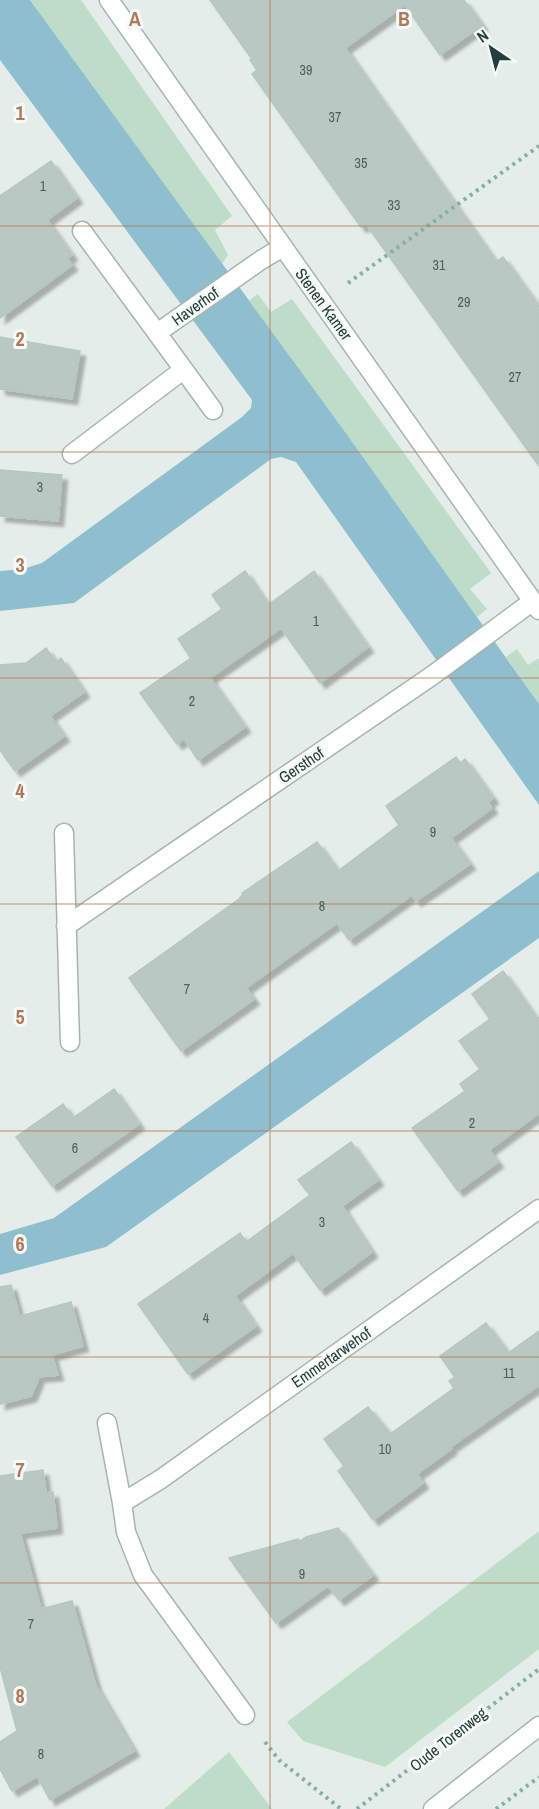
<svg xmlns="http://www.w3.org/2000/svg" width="539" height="1809" viewBox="0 0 539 1809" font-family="'Archivo Narrow',sans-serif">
  <defs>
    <filter id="shadow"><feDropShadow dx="5.5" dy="5.5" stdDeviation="1.5" flood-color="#0004"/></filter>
  </defs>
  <rect width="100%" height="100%" fill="#e4edea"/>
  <!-- green -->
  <path fill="#beddc9" d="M 30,0 L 81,0 L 232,216 L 215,230 L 228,255 L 222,264 Z
    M 258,294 L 271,312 L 292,299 L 491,573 L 470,589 L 487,609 L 477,617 L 249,300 Z
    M 517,649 L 528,665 L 539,658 L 539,704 L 506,657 Z
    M 539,1531 L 539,1649 L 385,1767 L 303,1741 L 287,1722 Z
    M 229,1752 L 272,1809 L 164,1809 Z"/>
  <!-- water -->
  <path fill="#8fbfcf" d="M 0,0 L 30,0 L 345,432 L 539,704 L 539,805 L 296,462 L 281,457 L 271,459 L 74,603 L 0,611 L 0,571 L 23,569 L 42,563 L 242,417 L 251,408 L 252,400 L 0,60 Z
    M 539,871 L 539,938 L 106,1247 L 0,1275 L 0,1234 L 54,1218 Z"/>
  <!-- building -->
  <path fill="#b9c8c3" stroke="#b7c6c1" stroke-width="1.5" filter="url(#shadow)" d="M 210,0 L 464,0 L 482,25 L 440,55 L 405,5 L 345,48 L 496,262 L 503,257 L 539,307 L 539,466 L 366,224 L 361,227 L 252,74 L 257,70 L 250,60 L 252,59 Z
    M 51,161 L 77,198 L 47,220 L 72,255 L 67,258 L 72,265 L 0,318 L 0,196 Z
    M 0,337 L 80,351 L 72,399 L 0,389 Z
    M 0,470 L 62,475 L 58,521 L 0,516 Z
    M 245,571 L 268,605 L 314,571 L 368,647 L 320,683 L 281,628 L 210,678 L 245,727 L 198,760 L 184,739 L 177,744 L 140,693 L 191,658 L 178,639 L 222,609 L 212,595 Z
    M 46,648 L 56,662 L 61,658 L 84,692 L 50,716 L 64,736 L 15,771 L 0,750 L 0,665 L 26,663 Z
    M 456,757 L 460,763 L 465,759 L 493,798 L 488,802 L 492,808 L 451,838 L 470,864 L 416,901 L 412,895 L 349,940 L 337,923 L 246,988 L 254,999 L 181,1051 L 129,978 L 239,899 L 243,894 L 242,893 L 317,842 L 338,871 L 399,825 L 386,806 Z
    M 503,971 L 539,1022 L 539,1113 L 489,1150 L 498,1162 L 458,1191 L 412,1128 L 465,1091 L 460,1084 L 480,1069 L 459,1041 L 490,1019 L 472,994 Z
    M 114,1089 L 139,1124 L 52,1186 L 16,1137 L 63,1104 L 73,1118 Z
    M 351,1142 L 378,1180 L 342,1206 L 372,1252 L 320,1290 L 293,1253 L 235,1296 L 256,1326 L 188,1374 L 138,1304 L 240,1233 L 246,1242 L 310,1195 L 298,1180 Z
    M 11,1285 L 21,1322 L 20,1316 L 71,1302 L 83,1346 L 52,1355 L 58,1375 L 37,1377 L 38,1380 L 31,1396 L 0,1404 L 0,1287 Z
    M 486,1323 L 508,1353 L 539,1331 L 539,1385 L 449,1448 L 451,1449 L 417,1474 L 423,1483 L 373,1520 L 338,1471 L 344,1466 L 324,1439 L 368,1407 L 390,1434 L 454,1388 L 449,1381 L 455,1377 L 440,1356 Z
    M 43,1470 L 46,1493 L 53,1492 L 57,1528 L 20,1533 L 41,1609 L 72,1601 L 96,1686 L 134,1751 L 50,1800 L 37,1776 L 12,1791 L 0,1769 L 0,1742 L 17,1731 L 0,1667 L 0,1476 Z
    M 338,1528 L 373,1575 L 339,1600 L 328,1586 L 276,1623 L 229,1558 L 298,1539 L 300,1541 L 306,1537 Z"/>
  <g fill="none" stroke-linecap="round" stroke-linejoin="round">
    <defs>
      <path id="minor" d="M 109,0 L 539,610
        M 82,231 L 157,333
        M 213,410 L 157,333 L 261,260 L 283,247
        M 72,454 L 183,370
        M 64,833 L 70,1042
        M 66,926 L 433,675 L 533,601
        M 107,1423 L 122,1503
        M 245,1715 L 143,1575 L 126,1532 L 122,1503 L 161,1479 L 539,1209
        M 433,1809 L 539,1726"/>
    </defs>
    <!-- minor casing -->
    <use href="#minor" stroke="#a7b5b1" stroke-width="21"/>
    <!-- path -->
    <path stroke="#86afa6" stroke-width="4" stroke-dasharray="3 4.5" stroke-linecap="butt" d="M 348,283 L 539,146
      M 265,1742 L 279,1760 L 341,1809
      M 357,1809 L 539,1669
      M 496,1809 L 539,1777"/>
    <!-- minor -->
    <use href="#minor" stroke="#fff" stroke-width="18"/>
  </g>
  <!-- grid -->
  <path fill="none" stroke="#af7957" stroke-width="1.5" stroke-opacity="0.55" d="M 270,0 L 270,1809M 0,226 L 539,226M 0,452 L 539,452M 0,678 L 539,678M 0,904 L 539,904M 0,1131 L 539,1131M 0,1357 L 539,1357M 0,1583 L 539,1583"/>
  <g text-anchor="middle" stroke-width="6" stroke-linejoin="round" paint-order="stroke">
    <!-- number labels -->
    <g font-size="14" fill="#49605c">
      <text x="306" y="75">39</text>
      <text x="335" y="122">37</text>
      <text x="361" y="168">35</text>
      <text x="43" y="191">1</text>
      <text x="394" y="210">33</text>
      <text x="439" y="270">31</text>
      <text x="464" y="307">29</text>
      <text x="515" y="382">27</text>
      <text x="40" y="492">3</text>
      <text x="316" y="626">1</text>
      <text x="192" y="706">2</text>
      <text x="433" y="837">9</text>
      <text x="322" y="911">8</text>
      <text x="187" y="994">7</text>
      <text x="472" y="1128">2</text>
      <text x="75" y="1153">6</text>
      <text x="322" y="1227">3</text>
      <text x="206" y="1323">4</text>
      <text x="509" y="1378">11</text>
      <text x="385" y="1454">10</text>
      <text x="302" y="1579">9</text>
      <text x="31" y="1629">7</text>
      <text x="41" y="1759">8</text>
    </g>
    <!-- street labels -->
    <g font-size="16" fill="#243e39" stroke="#f5f9f7">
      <text transform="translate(324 304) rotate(54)" y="6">Stenen Kamer</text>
      <text transform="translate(195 306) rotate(-35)" y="6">Haverhof</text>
      <text transform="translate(301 765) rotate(-34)" y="6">Gersthof</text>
      <text transform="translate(331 1357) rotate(-35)" y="6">Emmertarwehof</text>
      <text transform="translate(448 1739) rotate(-38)" y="6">Oude Torenweg</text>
    </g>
  </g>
  <g font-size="20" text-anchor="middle" font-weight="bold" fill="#af7957" stroke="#f5f9f7" stroke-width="6" stroke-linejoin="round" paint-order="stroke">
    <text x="135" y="26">A</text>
    <text x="404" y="26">B</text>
    <text x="20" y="120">1</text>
    <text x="20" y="346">2</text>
    <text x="20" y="572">3</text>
    <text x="20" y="798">4</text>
    <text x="20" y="1024">5</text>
    <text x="20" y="1251">6</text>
    <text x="20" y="1477">7</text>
    <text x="20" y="1703">8</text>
  </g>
  <!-- north arrow -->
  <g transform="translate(491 48) rotate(325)" stroke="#f5f9f7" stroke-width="4.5" paint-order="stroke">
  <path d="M0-4.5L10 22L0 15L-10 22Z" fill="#243e39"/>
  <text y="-9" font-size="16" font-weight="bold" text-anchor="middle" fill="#243e39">N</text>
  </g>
</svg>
